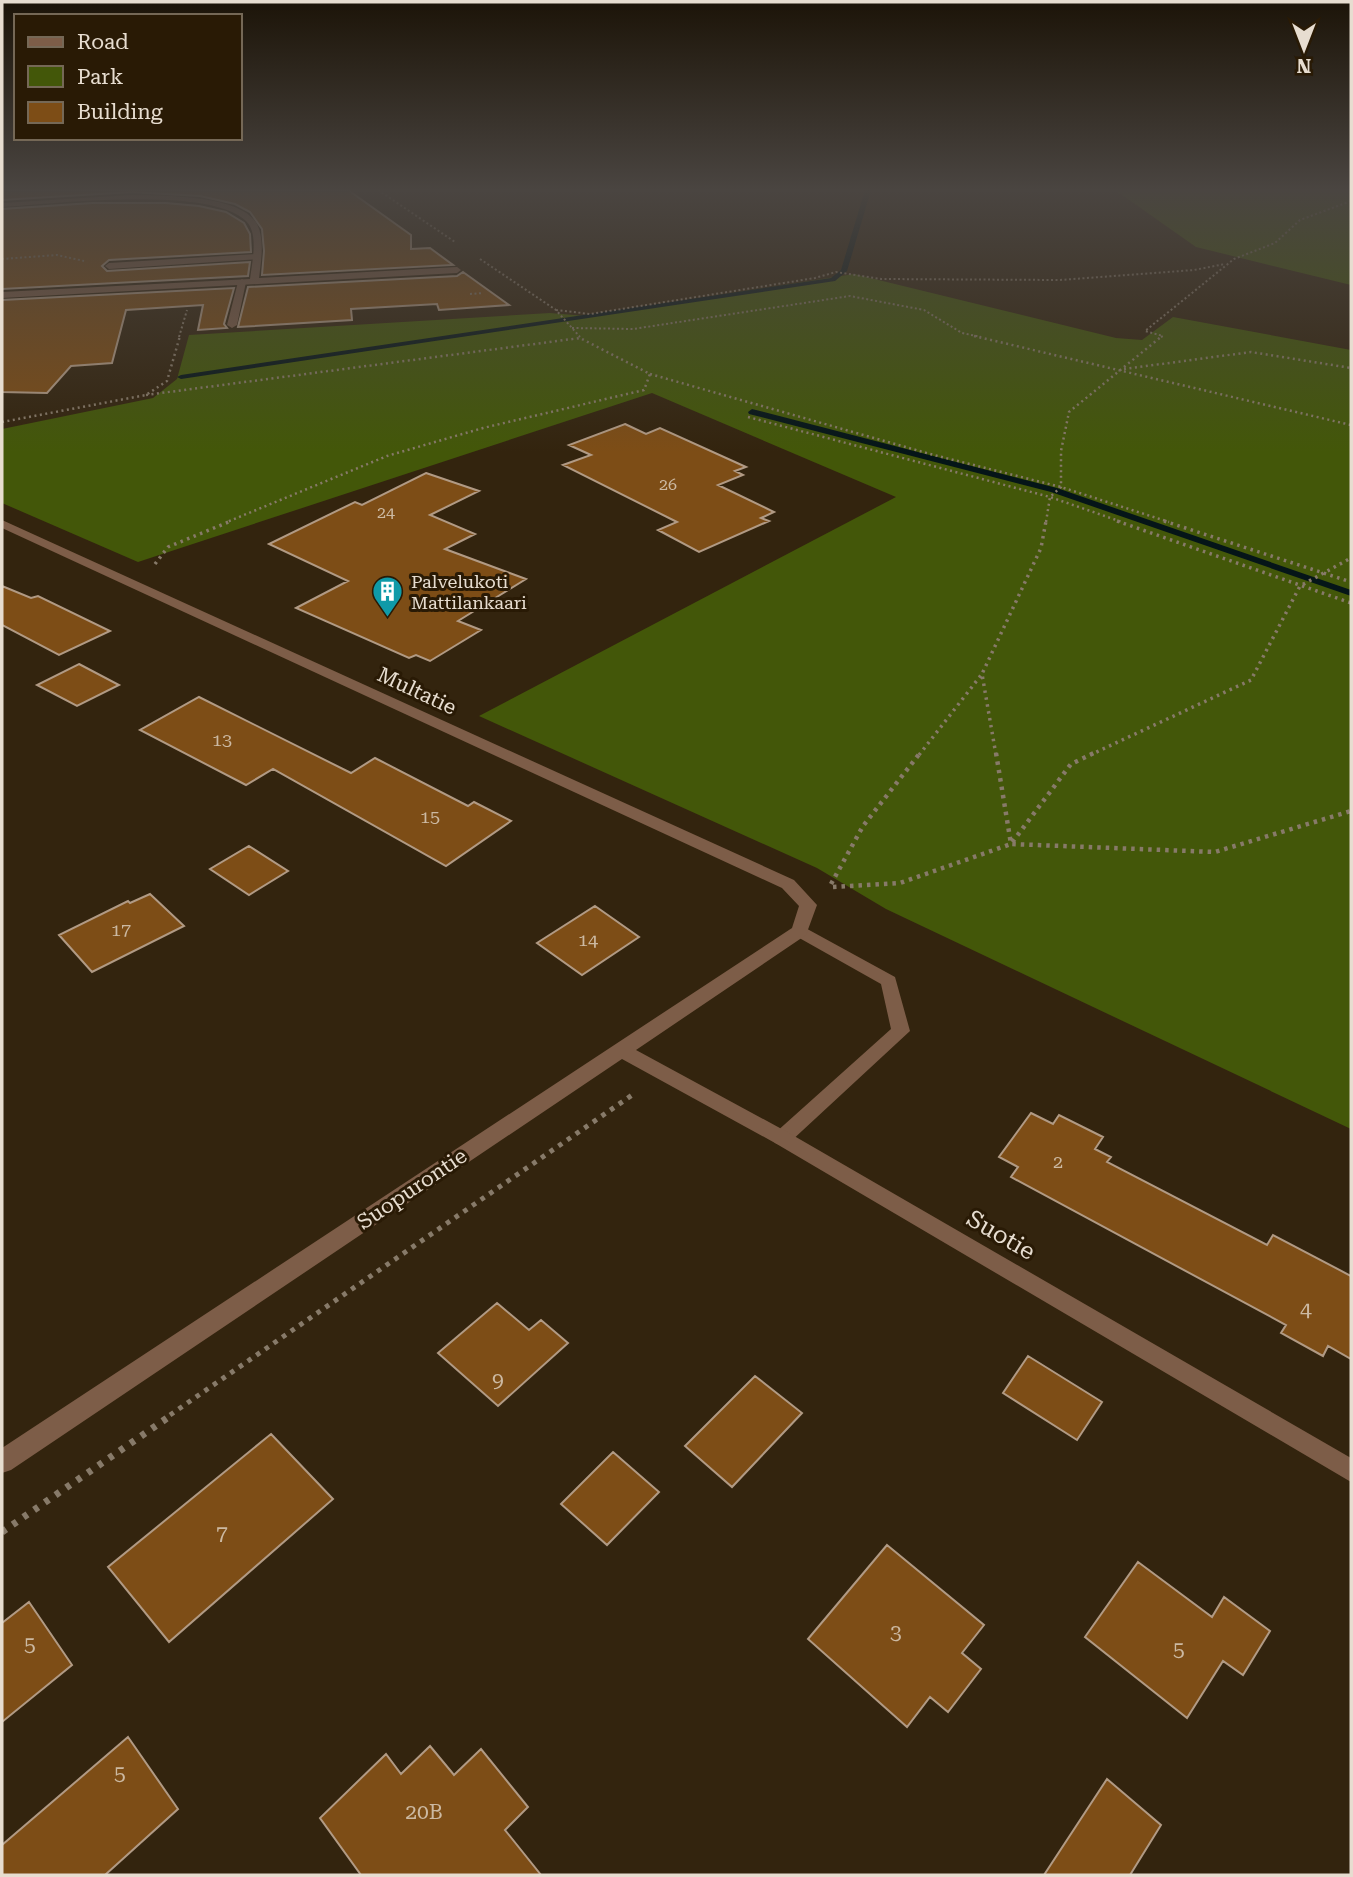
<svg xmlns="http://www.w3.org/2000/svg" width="1353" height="1877" viewBox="0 0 1353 1877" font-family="'Roboto Serif',serif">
  <rect width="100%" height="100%" fill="#33240e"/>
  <!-- green -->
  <path fill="#435709" d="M 1115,190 L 1351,190 L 1351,285 L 1196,247 Z
    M 854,274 L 1116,338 L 1142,340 L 1173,317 L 1351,350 L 1351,1129 L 886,909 L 817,868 L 479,716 L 896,497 L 652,393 L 138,562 L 2,503 L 2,429 L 153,398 L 177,379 L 189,335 L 550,313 L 586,316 Z"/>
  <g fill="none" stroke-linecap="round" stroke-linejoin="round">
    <!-- stream -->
    <path fill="#051518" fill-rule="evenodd" d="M 865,190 L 871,190 L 847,271 L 835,281 L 181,379 L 177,377 L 181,375 L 831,278 L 841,270 Z
      M 752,409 L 1057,488 L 1351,590 L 1351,596 L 1051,492 L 749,414 L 748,412 Z"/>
  </g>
  <!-- building -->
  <path fill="#7d4d16" stroke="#b19a84" stroke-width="2" d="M 2,190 L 348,190 L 411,235 L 411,249 L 430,248 L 453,265 L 262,275 L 264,251 L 262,229 L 250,212 L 235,204 L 200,196 L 132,192 L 2,200 Z
    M 92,203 L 166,203 L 199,206 L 226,212 L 244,223 L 250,234 L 251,252 L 109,260 L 102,266 L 107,271 L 250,262 L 248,276 L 2,289 L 2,209 Z
    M 463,272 L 509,305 L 439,310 L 437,304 L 351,309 L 352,320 L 238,327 L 248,287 L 457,276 Z
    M 234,288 L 224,324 L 227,328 L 198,330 L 203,305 L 126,310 L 112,363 L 71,366 L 47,393 L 2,392 L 2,300 Z
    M 625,424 L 646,434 L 660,428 L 746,467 L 735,471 L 743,475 L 718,485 L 774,512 L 761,518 L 769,521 L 699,552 L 658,530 L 677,522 L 563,465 L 591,455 L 569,445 Z
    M 426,473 L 479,491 L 430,515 L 475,534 L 445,549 L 526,579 L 458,621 L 481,630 L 430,661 L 416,655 L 409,658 L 296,608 L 348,581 L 269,544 L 355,502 L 362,505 Z
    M 2,586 L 31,598 L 38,596 L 110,631 L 59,655 L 2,625 Z
    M 79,664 L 119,685 L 77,706 L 37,685 Z
    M 199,697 L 351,773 L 375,758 L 468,806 L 474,802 L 511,821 L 446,866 L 273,769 L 246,785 L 140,730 Z
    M 249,846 L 288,871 L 249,895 L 210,869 Z
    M 150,894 L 184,926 L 92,972 L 59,935 L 128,901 L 130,903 Z
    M 595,906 L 639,937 L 582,975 L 537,943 Z
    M 1031,1113 L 1053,1124 L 1059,1115 L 1103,1137 L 1095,1149 L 1111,1157 L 1107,1162 L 1267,1245 L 1273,1235 L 1351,1276 L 1351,1359 L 1328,1346 L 1323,1356 L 1281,1333 L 1286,1325 L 1011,1177 L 1018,1167 L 999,1157 Z
    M 497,1303 L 529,1330 L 541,1320 L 568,1343 L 498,1406 L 438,1353 Z
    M 1028,1356 L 1102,1402 L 1077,1440 L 1003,1393 Z
    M 755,1376 L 802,1413 L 732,1487 L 685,1446 Z
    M 271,1434 L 333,1499 L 169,1642 L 108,1567 Z
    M 613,1452 L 659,1492 L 607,1545 L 561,1504 Z
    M 887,1545 L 984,1625 L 962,1653 L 981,1669 L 948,1712 L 930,1697 L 907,1727 L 808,1639 Z
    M 1138,1562 L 1212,1617 L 1224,1597 L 1270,1631 L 1243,1675 L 1223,1661 L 1187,1718 L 1085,1637 Z
    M 29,1602 L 72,1665 L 2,1722 L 2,1623 Z
    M 128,1737 L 178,1809 L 105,1875 L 2,1875 L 2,1845 Z
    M 430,1746 L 454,1775 L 481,1749 L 528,1807 L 505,1830 L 541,1875 L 361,1875 L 320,1818 L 386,1754 L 401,1774 Z
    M 1107,1779 L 1161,1825 L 1130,1875 L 1044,1875 Z"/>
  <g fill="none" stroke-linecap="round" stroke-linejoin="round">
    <!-- path-far5 -->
    <path stroke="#877a69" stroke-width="2" stroke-dasharray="2 2.5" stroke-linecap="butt" d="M 378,190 L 455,242
      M 2,259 L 57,255 L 84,261
      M 480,259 L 556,310 L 580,337
      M 470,294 L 483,293
      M 556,310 L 590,314 L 815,278 L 836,272 L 881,279 L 1060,280 L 1194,270 L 1225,264
      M 572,328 L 633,329 L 850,296 L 924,310 L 962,333 L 981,337
      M 179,337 L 187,310
      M 1161,337 L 1163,336 L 1145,331 L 1234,259 L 1275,243 L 1300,220 L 1351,201"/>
    <!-- path-far4 -->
    <path stroke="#877a69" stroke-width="2.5" stroke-dasharray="2 3.5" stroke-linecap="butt" d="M 974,336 L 1351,425
      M 1124,369 L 1251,352 L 1351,368
      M 650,374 L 930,454 L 1061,487 L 1169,522
      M 146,395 L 580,338 L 650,374 L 644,390 L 483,428 L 387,456 L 227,522
      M 748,417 L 1050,497 L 1122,522
      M 2,422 L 146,395 L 167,381 L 180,336
      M 1046,522 L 1050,497 L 1061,487 L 1061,451 L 1069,412 L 1162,336"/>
    <!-- path-far3 -->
    <path stroke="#877a69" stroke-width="3.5" stroke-dasharray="2.5 4.5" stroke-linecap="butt" d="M 1117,521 L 1351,603
      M 1164,521 L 1351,582
      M 155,564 L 168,547 L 231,521
      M 919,755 L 982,674
      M 996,755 L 982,674 L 1041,548 L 1046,521
      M 1090,755 L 1251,680 L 1300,586 L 1351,558"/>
    <!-- path-far2 -->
    <path stroke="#877a69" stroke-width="4.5" stroke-dasharray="3.5 5" stroke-linecap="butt" d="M 996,753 L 1011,844 L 1215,852 L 1351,811
      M 831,884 L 863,826 L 920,753
      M 833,887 L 900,883 L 1011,844 L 1071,764 L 1094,753"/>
    <!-- path-far1 -->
    <path stroke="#877a69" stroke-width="5" stroke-dasharray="4.5 6" stroke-linecap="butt" d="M 170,1415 L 635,1093"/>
    <!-- path -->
    <path stroke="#877a69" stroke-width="7" stroke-dasharray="5 8" stroke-linecap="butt" d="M 2,1532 L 173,1414"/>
    <!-- lane -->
    <path fill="#7d5d48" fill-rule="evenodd" d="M 256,254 L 259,259 L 109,269 L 105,266 L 109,263 Z
      M 242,279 L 246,282 L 237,325 L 232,328 L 227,325 L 238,282 Z
      M 800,925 L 895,977 L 910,1031 L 789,1143 L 782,1146 L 775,1143 L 772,1138 L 775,1133 L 891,1029 L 881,984 L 794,935 L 791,931 Z"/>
    <!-- street -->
    <path fill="#7d5d48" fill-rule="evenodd" d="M 132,195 C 162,196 240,194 257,224 C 265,240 261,261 259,278 L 457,267 L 461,270 L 457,273 L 2,298 L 2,292 L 250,279 C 252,263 259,233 246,221 C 209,185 53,204 2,207 L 2,203 Z
      M 2,520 L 794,880 L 817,905 L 806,935 L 636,1050 L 789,1133 L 1351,1458 L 1351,1482 L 775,1143 L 622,1059 L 11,1470 L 2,1473 L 2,1448 L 792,928 L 799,906 L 782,888 L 2,528 Z"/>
  </g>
  <!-- sky -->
  <linearGradient id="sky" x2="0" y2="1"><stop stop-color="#1c1408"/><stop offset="0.42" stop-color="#4a4541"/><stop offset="1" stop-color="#4a4541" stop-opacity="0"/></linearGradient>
  <rect width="1353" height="452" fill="url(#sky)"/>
  <!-- icons -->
  <defs>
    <symbol id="building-pin" viewBox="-11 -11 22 30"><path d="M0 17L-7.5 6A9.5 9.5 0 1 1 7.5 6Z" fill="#0f9aa8" stroke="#291a05"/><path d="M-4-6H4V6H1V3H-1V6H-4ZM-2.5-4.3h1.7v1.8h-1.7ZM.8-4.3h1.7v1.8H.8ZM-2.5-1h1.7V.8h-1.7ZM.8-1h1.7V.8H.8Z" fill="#fff"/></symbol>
  </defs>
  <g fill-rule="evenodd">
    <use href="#building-pin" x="370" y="574" width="35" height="47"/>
  </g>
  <g text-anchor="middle" stroke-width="6" stroke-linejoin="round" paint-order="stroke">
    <!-- far-number labels -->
    <g font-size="16" fill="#ccb9a2">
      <text x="668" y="490">26</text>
      <text x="386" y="518">24</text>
    </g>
    <!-- far-poi labels -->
    <g font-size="18" fill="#e7ddd0" stroke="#291a05" text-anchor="start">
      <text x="411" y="588">Palvelukoti<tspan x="411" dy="21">Mattilankaari</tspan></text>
    </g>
    <!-- number labels -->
    <g font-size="18" fill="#ccb9a2">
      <text x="222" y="746">13</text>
      <text x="430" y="823">15</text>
      <text x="121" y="936">17</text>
      <text x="588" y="946">14</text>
      <text x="1058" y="1168">2</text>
    </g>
    <!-- street labels -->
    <g font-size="21" fill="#e7ddd0" stroke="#291a05">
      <text transform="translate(417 691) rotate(25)" y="7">Multatie</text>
      <text transform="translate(412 1189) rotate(-34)" y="7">Suopurontie</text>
    </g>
    <!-- near-number labels -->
    <g font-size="21" fill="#ccb9a2">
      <text x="1306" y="1317">4</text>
      <text x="498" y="1387">9</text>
      <text x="222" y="1540">7</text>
      <text x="896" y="1639">3</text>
      <text x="30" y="1651">5</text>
      <text x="1179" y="1656">5</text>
      <text x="120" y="1780">5</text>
      <text x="424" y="1819">20B</text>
    </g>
    <!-- near-street labels -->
    <g font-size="24" fill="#e7ddd0" stroke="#291a05">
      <text transform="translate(1001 1235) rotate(30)" y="8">Suotie</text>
    </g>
  </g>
  <!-- border -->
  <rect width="1353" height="1877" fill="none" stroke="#e7ddd0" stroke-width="7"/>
  <!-- legend -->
  <rect x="14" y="14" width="228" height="126" fill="#291a05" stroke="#756856" stroke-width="2"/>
  <rect x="28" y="37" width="35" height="10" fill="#7d5d48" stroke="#756856" stroke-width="2"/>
  <text x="77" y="49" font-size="21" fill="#e7ddd0">Road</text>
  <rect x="28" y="66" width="35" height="21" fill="#435709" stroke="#756856" stroke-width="2"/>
  <text x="77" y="84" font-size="21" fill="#e7ddd0">Park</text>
  <rect x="28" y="102" width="35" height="21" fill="#7d4d16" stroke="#756856" stroke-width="2"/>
  <text x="77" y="119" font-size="21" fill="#e7ddd0">Building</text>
  <!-- north arrow -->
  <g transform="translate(1304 49) rotate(180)" stroke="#291a05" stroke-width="5" paint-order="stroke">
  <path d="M0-5L12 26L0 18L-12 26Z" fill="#e7ddd0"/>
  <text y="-10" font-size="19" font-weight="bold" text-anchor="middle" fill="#e7ddd0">N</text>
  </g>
</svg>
